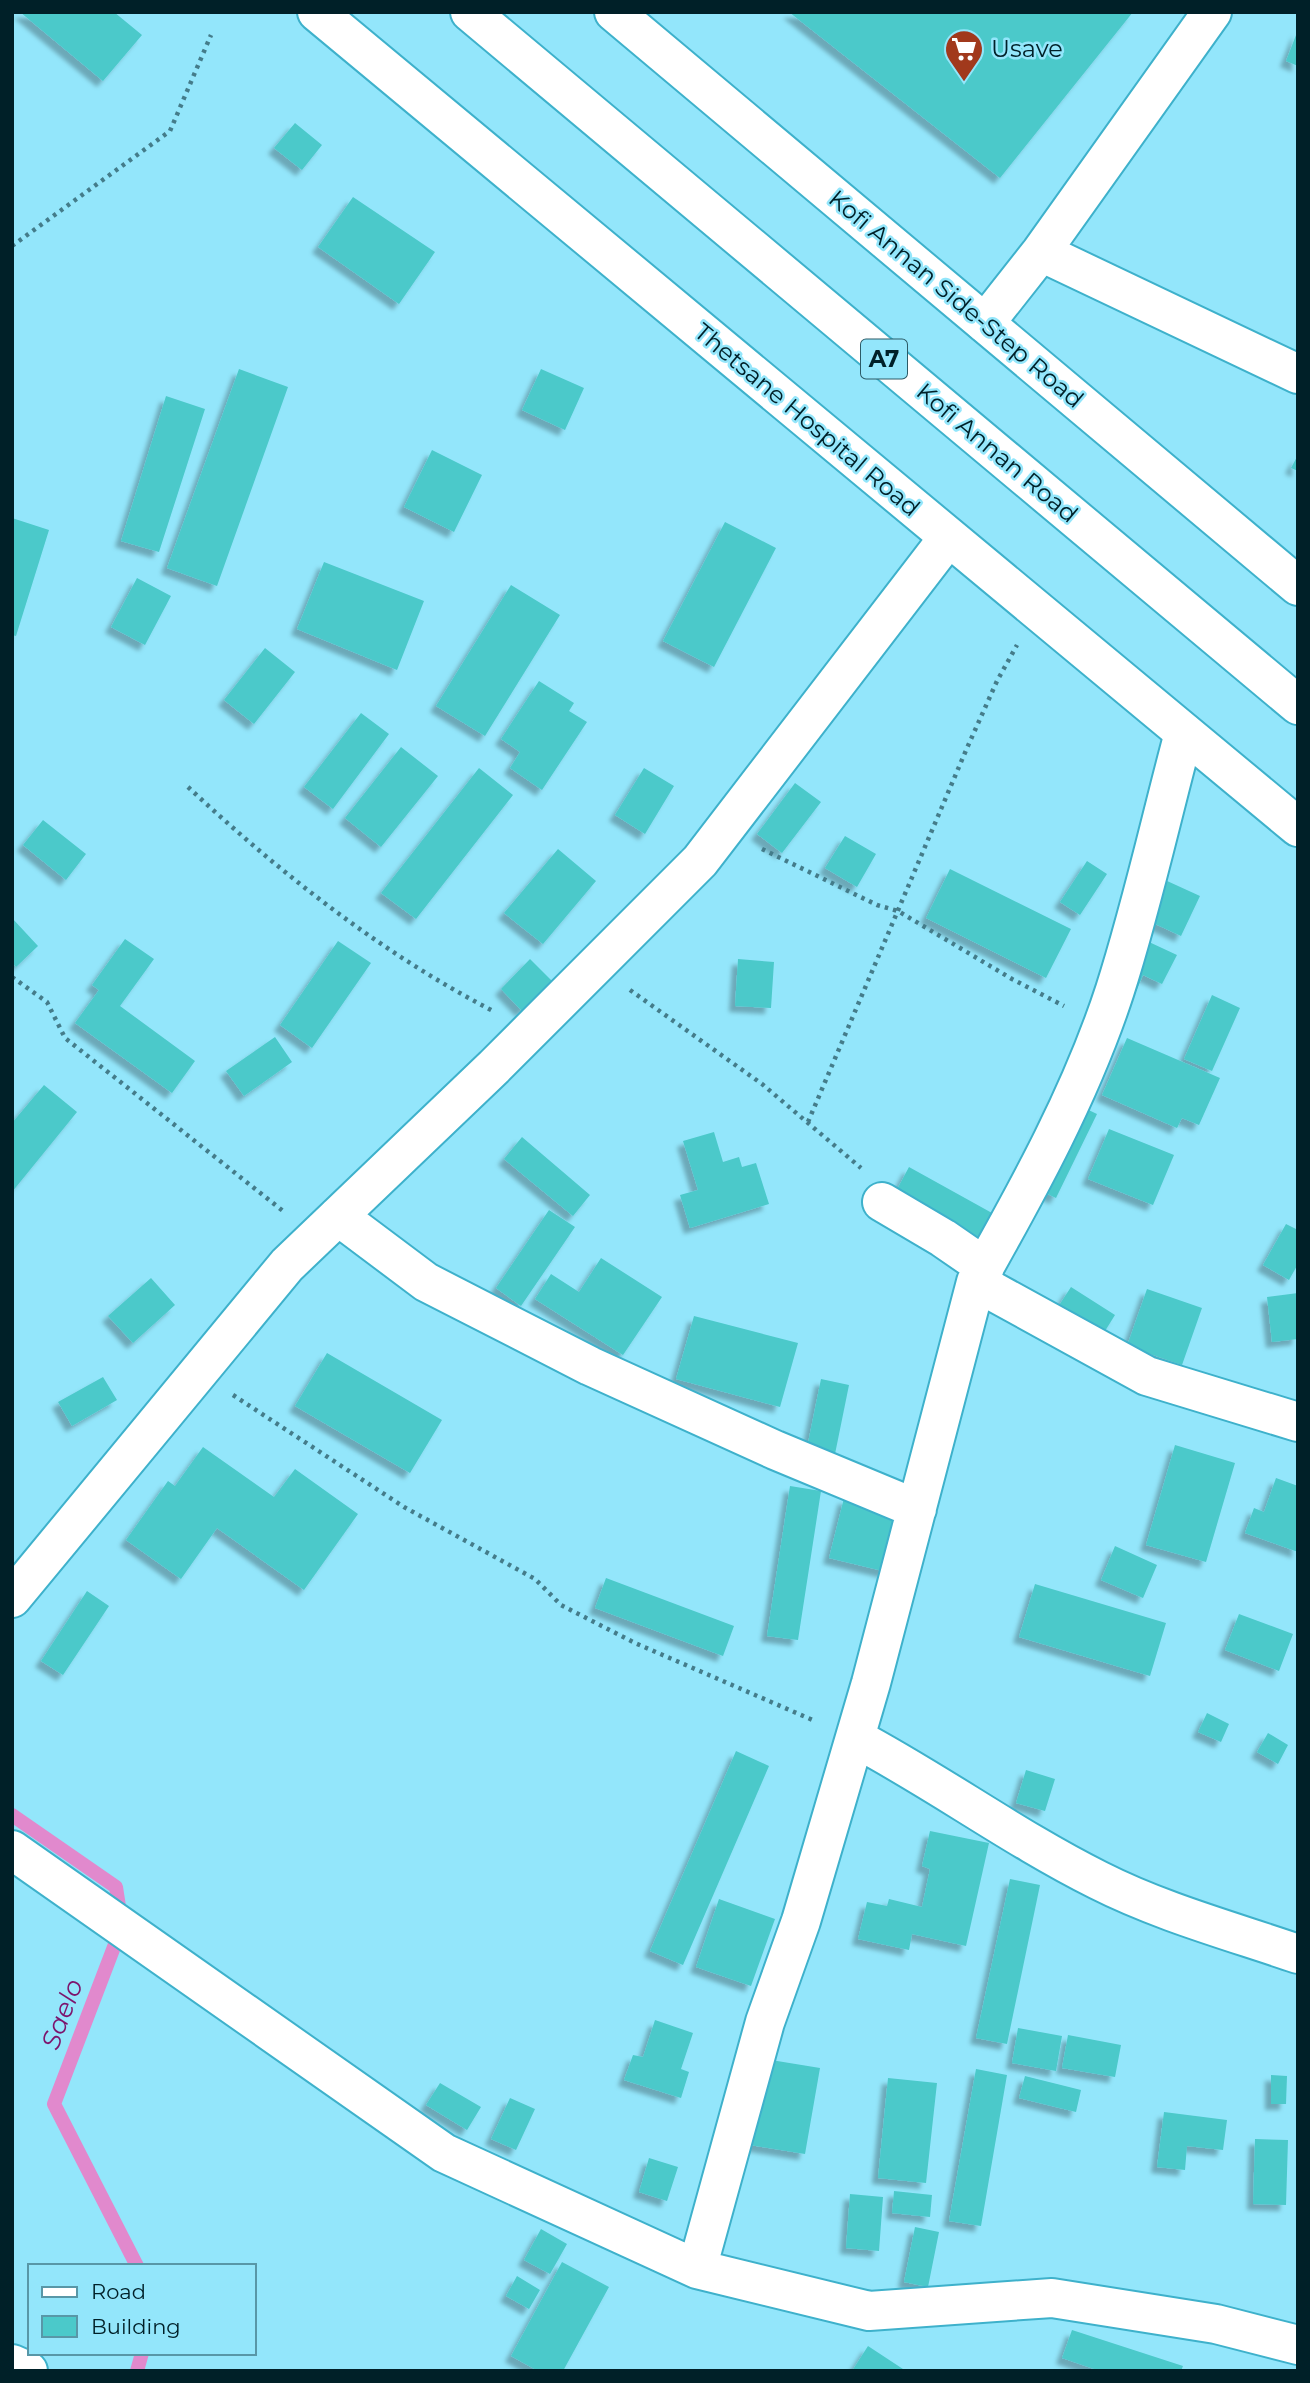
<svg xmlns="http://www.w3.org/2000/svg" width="1310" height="2383" viewBox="0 0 1310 2383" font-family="Montserrat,sans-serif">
  <defs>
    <filter id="shadow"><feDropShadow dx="-6" dy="6" stdDeviation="2" flood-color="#0004"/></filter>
  </defs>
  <rect width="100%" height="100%" fill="#93e6fb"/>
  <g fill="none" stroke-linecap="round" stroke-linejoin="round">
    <!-- stream -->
    <path stroke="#e189cd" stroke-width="14" d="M 12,1815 L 116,1887 L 122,1926 L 54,2104 L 137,2266
      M 137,2371 L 142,2353"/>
  </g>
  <!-- building -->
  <path fill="#4bc9ca" filter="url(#shadow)" d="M 20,12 L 114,12 L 142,35 L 103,81 Z
    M 789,12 L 1133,12 L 1000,178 Z
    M 1298,30 L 1298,66 L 1286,61 Z
    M 295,123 L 322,145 L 302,170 L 274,148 Z
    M 353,197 L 435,252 L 399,304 L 318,247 Z
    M 239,369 L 288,387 L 217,586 L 167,568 Z
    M 541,369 L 584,388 L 565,430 L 522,410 Z
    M 166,396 L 205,409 L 159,552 L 121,541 Z
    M 432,450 L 482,475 L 454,532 L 404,507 Z
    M 1298,455 L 1298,471 L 1291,468 Z
    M 12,518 L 49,530 L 16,636 L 12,635 Z
    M 725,522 L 776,548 L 714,667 L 663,641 Z
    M 324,562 L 424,601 L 397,670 L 297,629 Z
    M 137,578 L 171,596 L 145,645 L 111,627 Z
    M 511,585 L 560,615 L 485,736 L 436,706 Z
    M 265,648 L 295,672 L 254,724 L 224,700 Z
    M 539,681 L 574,703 L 569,711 L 587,722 L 542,790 L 510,768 L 520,752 L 501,739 Z
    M 361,713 L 389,734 L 333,809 L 304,787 Z
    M 401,747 L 438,776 L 381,847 L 345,818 Z
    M 479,768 L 513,795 L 416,919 L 381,893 Z
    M 644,768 L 674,786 L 645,834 L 615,815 Z
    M 795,783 L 821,802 L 782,853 L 757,834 Z
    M 43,820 L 86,854 L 66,880 L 23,845 Z
    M 845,836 L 876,854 L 857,887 L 825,868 Z
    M 558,849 L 596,881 L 543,944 L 504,913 Z
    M 1087,861 L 1107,874 L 1080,915 L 1060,902 Z
    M 950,869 L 1071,929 L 1046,978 L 926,918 Z
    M 1154,875 L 1200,896 L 1181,936 L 1136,915 Z
    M 12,918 L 38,946 L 16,967 L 12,962 Z
    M 1134,935 L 1177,955 L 1162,984 L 1143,975 L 1091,1098 Z
    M 125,939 L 154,959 L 120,1006 L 195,1061 L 172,1093 L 75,1023 L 99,990 L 92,985 Z
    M 338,941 L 371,963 L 312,1048 L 280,1025 Z
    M 530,959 L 552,981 L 522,1011 L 501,989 Z
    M 738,959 L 774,962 L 771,1008 L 735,1006 Z
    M 1212,995 L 1240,1008 L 1212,1071 L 1184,1059 Z
    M 275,1037 L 292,1062 L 244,1096 L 226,1071 Z
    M 1127,1038 L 1220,1078 L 1199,1125 L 1182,1118 L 1177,1128 L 1102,1095 Z
    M 44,1085 L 77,1112 L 12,1192 L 12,1123 Z
    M 1057,1095 L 1097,1114 L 1056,1198 L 1016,1179 Z
    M 1109,1129 L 1174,1155 L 1153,1205 L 1088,1179 Z
    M 714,1132 L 723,1162 L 739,1157 L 742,1167 L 756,1163 L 769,1204 L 690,1228 L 680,1195 L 698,1190 L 683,1141 Z
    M 522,1137 L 590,1195 L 573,1216 L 504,1159 Z
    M 909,1167 L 992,1213 L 977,1241 L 894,1195 Z
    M 549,1210 L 575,1227 L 521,1306 L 496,1288 Z
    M 1286,1224 L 1298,1230 L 1298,1264 L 1289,1280 L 1263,1265 Z
    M 601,1258 L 662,1297 L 623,1355 L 535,1299 L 551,1274 L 579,1292 Z
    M 151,1278 L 175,1305 L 133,1343 L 108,1316 Z
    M 1071,1287 L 1115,1315 L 1100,1339 L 1056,1310 Z
    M 1147,1289 L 1202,1308 L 1182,1365 L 1127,1346 Z
    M 1298,1293 L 1298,1339 L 1272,1342 L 1267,1297 Z
    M 694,1316 L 798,1343 L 780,1407 L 676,1379 Z
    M 327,1353 L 442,1420 L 410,1473 L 295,1406 Z
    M 103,1377 L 117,1400 L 72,1426 L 58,1402 Z
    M 821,1379 L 849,1385 L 835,1454 L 807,1448 Z
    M 1175,1445 L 1235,1463 L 1206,1562 L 1146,1545 Z
    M 203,1447 L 274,1497 L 295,1469 L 358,1514 L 304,1590 L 217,1528 L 181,1579 L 126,1540 L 168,1481 L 175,1486 Z
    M 1276,1478 L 1298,1486 L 1298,1552 L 1245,1533 L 1254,1508 L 1264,1512 Z
    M 790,1486 L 821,1491 L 798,1640 L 767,1636 Z
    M 844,1498 L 901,1512 L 887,1572 L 829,1558 Z
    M 1115,1546 L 1157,1565 L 1143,1598 L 1101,1580 Z
    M 606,1578 L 734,1626 L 723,1656 L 595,1608 Z
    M 1035,1584 L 1166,1623 L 1150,1676 L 1019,1637 Z
    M 87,1591 L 109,1606 L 63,1675 L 41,1661 Z
    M 1239,1614 L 1293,1634 L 1279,1671 L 1225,1650 Z
    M 1207,1713 L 1229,1724 L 1221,1742 L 1198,1732 Z
    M 1268,1733 L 1288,1745 L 1278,1764 L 1257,1752 Z
    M 736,1751 L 769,1766 L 683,1965 L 650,1951 Z
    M 1026,1770 L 1055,1779 L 1045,1811 L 1016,1803 Z
    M 930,1831 L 989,1843 L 966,1946 L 912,1934 L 909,1950 L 858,1939 L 867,1902 L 887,1906 L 889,1899 L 922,1907 L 930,1869 L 922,1866 Z
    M 1010,1879 L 1040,1885 L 1007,2044 L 976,2038 Z
    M 719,1899 L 775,1919 L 751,1986 L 696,1967 Z
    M 655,2020 L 693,2033 L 681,2069 L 689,2072 L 681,2098 L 624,2080 L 633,2055 L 643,2057 Z
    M 1018,2028 L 1062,2036 L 1056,2071 L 1012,2063 Z
    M 1068,2035 L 1121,2045 L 1115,2077 L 1062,2068 Z
    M 765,2059 L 820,2068 L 805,2154 L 750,2145 Z
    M 976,2069 L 1007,2075 L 981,2226 L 949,2221 Z
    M 1271,2075 L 1287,2076 L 1286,2104 L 1271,2104 Z
    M 1025,2076 L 1081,2090 L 1076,2112 L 1019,2098 Z
    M 888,2078 L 937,2083 L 926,2183 L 878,2178 Z
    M 440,2083 L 481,2107 L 467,2130 L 426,2105 Z
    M 510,2098 L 535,2109 L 516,2150 L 491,2139 Z
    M 1164,2112 L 1227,2120 L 1223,2150 L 1187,2146 L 1185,2170 L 1157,2167 Z
    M 1255,2139 L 1288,2140 L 1286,2205 L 1253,2204 Z
    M 649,2158 L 678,2167 L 667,2201 L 639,2192 Z
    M 894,2191 L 932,2195 L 930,2217 L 892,2213 Z
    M 850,2194 L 883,2197 L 879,2251 L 846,2248 Z
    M 915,2227 L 939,2232 L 928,2287 L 904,2282 Z
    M 541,2229 L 567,2244 L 550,2274 L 524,2260 Z
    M 562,2262 L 609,2287 L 563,2371 L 538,2371 L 511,2356 Z
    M 517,2276 L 540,2290 L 529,2309 L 506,2296 Z
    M 1072,2330 L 1183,2366 L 1181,2371 L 1100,2371 L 1062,2358 Z
    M 868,2346 L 906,2371 L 852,2371 Z"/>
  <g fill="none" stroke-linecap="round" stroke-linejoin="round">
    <defs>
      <path id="minor" d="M 1041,252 L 1298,374
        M 985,323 L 1041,252 L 1212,12
        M 882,1202 L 943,1238 L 985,1267
        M 338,1216 L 426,1282 L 590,1366 L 775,1450 L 917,1509
        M 976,1282 C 1029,1188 1082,1092 1115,990 C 1142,906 1161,818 1184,733
        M 12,1598 L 287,1265 L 494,1067 L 700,861 L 948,538
        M 855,1738 C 938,1782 1014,1838 1098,1880 C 1161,1912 1231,1931 1298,1954
        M 12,1850 L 444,2153 L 697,2269 L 869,2311 L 1052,2298 L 1216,2324 L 1298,2345
        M 697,2269 L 765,2022 L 801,1921 L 871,1683 L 976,1282 L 1147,1376 L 1298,1422
        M 12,2364 L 28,2371"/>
      <path id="tertiary" d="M 614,12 L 1298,586"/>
      <path id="secondary" d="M 317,12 L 1298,827"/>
      <path id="primary" d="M 470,12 L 1298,705"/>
    </defs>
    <!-- minor casing -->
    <use href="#minor" stroke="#3eb1cb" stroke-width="42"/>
    <!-- tertiary casing -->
    <use href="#tertiary" stroke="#3eb1cb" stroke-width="42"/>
    <!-- secondary casing -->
    <use href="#secondary" stroke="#3eb1cb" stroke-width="42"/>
    <!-- primary casing -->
    <use href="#primary" stroke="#3eb1cb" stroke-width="42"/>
    <!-- path -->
    <path stroke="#447c8a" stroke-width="4.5" stroke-dasharray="3.5 5" stroke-linecap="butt" d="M 12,246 L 170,131 L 211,35
      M 188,787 C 279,872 381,953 493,1011
      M 762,849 L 877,905 L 898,911 L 1012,979 L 1064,1006
      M 12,977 L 47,1002 L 65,1038 L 283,1211
      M 630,990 L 762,1084 L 861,1168
      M 808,1122 L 967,748 L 997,681 L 1017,645
      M 233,1395 L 404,1507 L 535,1579 L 561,1605 L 635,1643 L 815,1721"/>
    <!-- minor -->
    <use href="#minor" stroke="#fff" stroke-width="38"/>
    <!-- tertiary -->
    <use href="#tertiary" stroke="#fff" stroke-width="38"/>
    <!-- secondary -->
    <use href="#secondary" stroke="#fff" stroke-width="38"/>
    <!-- primary -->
    <use href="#primary" stroke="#fff" stroke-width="38"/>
  </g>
  <!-- icons -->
  <defs>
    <symbol id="supermarket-pin" viewBox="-11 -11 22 30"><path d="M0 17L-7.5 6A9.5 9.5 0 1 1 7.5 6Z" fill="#a1391c" stroke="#93e6fb"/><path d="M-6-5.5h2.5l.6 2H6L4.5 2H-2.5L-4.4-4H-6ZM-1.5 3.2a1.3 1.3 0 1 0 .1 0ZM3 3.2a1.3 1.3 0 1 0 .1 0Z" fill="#fff"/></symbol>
  </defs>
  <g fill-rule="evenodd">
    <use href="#supermarket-pin" x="942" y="27" width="44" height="60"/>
  </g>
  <g text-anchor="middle" stroke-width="5" stroke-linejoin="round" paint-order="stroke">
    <!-- shield labels -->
    <rect fill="#93e6fb" stroke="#2c5b67" stroke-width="2" x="861" y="339.5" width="46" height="39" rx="5"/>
    <g font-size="23" font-weight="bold" fill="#002028">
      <text x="884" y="367">A7</text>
    </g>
    <!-- poi labels -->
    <g font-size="24" fill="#002028" stroke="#93e6fb" text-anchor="start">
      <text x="991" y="57">Usave</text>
    </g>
    <!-- street labels -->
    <g font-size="24" fill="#002028" stroke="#93e6fb">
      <text transform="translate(956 299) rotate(40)" y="8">Kofi Annan Side-Step Road</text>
      <text transform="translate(807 420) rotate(40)" y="8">Thetsane Hospital Road</text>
      <text transform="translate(997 453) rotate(40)" y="8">Kofi Annan Road</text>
    </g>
    <!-- water labels -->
    <g font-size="26" font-style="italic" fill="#7d146c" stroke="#93e6fb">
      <text transform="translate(62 2014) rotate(-69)" y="9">Saelo</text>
    </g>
  </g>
  <!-- border -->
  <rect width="1310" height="2383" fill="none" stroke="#002028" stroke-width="28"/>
  <!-- legend -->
  <rect x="28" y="2264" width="228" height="91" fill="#93e6fb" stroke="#5897a7" stroke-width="2"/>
  <rect x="42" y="2287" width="35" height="10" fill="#ffffff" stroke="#5897a7" stroke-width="2"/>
  <text x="91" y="2299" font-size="21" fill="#002028">Road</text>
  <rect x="42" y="2316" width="35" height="21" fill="#4bc9ca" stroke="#5897a7" stroke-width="2"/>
  <text x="91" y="2334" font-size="21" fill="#002028">Building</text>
</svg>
